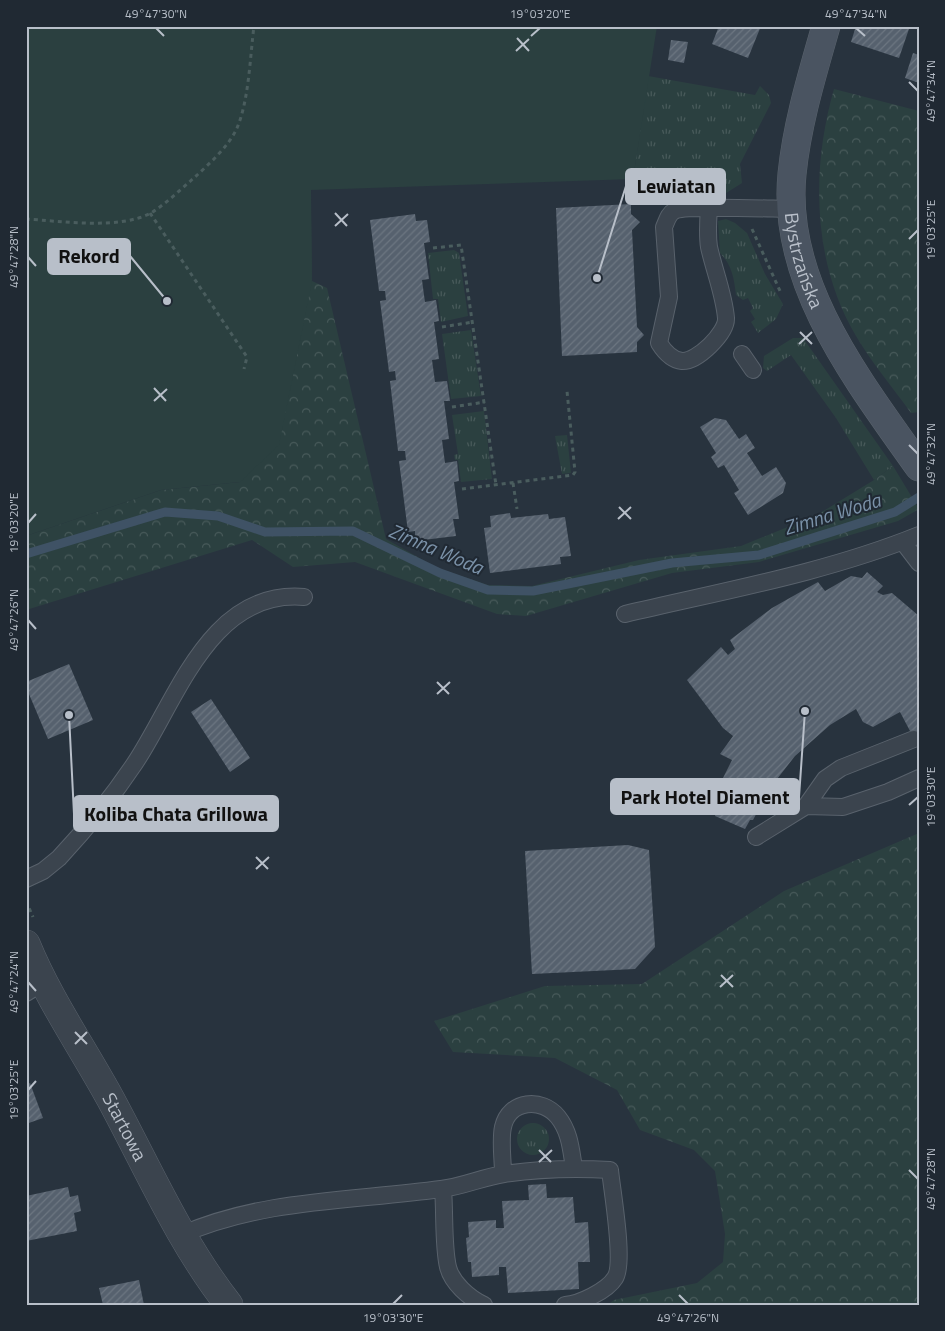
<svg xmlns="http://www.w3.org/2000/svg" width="945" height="1331" viewBox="0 0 945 1331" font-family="'Titillium Web',sans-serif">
  <defs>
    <pattern id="grass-tufts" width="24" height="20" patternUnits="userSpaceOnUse" patternTransform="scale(1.25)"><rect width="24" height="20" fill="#2b4040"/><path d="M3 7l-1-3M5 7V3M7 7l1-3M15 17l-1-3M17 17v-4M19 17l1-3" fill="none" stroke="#485a5a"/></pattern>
    <pattern id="forest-crowns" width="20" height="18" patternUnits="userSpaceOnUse" patternTransform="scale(1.25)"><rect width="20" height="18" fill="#2b4040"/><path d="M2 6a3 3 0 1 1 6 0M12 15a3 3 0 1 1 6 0" fill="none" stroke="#485a5a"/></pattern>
    <pattern id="building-hatch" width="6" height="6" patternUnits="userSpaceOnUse" patternTransform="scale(1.25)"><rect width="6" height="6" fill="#56616e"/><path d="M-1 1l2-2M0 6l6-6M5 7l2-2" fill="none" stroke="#6c7681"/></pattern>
  </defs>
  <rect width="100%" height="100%" fill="#28333e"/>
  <!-- grass -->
  <path fill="url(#grass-tufts)" d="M 648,76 L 755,95 L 760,86 L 769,95 L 771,103 L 740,164 L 742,183 L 723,195 L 716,190 L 716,176 L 671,180 L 633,179 Z
    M 726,219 L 735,223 L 747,233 L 765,274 L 783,304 L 776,319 L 758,333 L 751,322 L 755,319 L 750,311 L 753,308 L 748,298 L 743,300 L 736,295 C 734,278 732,265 720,253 L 718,221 Z
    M 454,250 L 459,253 L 468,316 L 441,322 L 438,299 L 433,299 L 428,253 Z
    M 471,330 L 481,396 L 451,399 L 442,334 Z
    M 793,338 L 803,338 L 893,466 L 874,480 L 836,418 L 791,355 L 767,371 L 763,368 L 764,356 Z
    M 484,411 L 492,479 L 461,482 L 458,460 L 455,460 L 454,455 L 458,454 L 452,415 Z
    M 567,435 L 571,473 L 562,474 L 555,436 Z
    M517 1139a16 16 0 1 1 32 0a16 16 0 1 1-32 0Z"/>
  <!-- forest -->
  <path fill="url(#forest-crowns)" d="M 834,89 L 919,111 L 919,412 L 911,413 C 893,388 872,363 856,336 C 812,262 811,169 834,89 Z
    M 311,213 L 312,281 L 327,288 L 386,539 L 437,568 L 488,585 L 532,586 L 639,560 L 741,546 L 817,515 L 874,480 L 893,466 L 919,509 L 898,521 L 759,562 L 672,573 L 526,616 L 497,614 L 355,562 L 293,567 L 252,540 L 26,610 L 26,536 L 161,490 L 240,482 Z
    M 919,833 L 919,1305 L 607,1305 L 614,1300 L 697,1283 L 723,1262 L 725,1234 L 715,1171 L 694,1150 L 640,1130 L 617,1090 L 555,1058 L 453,1052 L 434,1021 L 545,986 L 642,984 L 784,891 Z"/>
  <!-- pitch -->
  <path fill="#2b4040" d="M 26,26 L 657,26 L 633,179 L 311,190 L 312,281 L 279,445 L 240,482 L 161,490 L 26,536 Z"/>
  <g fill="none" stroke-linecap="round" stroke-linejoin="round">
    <!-- stream -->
    <path stroke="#3f5265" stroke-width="9" d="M 26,554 L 165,512 L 218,516 L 265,532 L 353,531 L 440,573 L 488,590 L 533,591 L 672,563 L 759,555 L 895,512 L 919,497"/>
  </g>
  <!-- building -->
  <path fill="url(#building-hatch)" d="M 719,26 L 761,26 L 748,58 L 712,44 Z
    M 856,26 L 910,26 L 899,58 L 851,42 Z
    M 671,40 L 688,42 L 684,63 L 668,60 Z
    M 913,53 L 919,55 L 919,83 L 905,78 Z
    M 631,204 L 631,214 L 640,222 L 632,230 L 637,327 L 644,335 L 637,342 L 637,352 L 562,356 L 556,208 Z
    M 415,214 L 416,221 L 427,220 L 430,242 L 424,243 L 429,279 L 422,280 L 424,295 L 425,302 L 436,300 L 439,321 L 434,322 L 439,359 L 432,360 L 435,382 L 447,381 L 450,401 L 444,401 L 449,439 L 442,440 L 445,463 L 457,461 L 459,481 L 454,482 L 459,519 L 453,519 L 456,536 L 415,541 L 415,531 L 408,532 L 399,461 L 406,460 L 405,451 L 398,451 L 390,381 L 396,380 L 395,371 L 389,372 L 380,301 L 386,300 L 385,291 L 379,291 L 370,220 Z
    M 715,418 L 726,420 L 739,439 L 746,434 L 755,448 L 747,453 L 762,476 L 776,467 L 786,483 L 783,493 L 748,515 L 734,493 L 739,490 L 724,465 L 718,468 L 711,457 L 716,453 L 700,427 Z
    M 510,513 L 511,518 L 548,514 L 549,519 L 565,517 L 571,556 L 560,557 L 561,564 L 490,573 L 484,528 L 491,527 L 490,516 Z
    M 867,572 L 883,586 L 877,592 L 883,595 L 892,593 L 919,616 L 919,748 L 900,712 L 873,727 L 863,722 L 856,709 L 830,725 L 795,756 L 770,788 L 753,820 L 750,820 L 745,829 L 715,816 L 720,806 L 711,802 L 732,760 L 720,754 L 733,736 L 723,728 L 687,680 L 721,647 L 728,655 L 735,649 L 730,640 L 772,608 L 818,582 L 825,591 L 851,576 L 862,578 Z
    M 69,664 L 93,720 L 48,739 L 26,687 L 26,682 Z
    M 211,699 L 250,758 L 230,772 L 191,712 Z
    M 628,845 L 649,850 L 655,947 L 635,969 L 532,974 L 525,851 Z
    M 30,1083 L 43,1118 L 26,1124 L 26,1085 Z
    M 546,1184 L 547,1198 L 573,1197 L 575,1223 L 588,1222 L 590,1262 L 578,1262 L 579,1289 L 508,1293 L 506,1267 L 499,1267 L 499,1275 L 472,1277 L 471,1262 L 468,1262 L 466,1238 L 469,1237 L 468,1222 L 496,1220 L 496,1228 L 504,1228 L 502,1201 L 529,1200 L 528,1185 Z
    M 68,1187 L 70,1197 L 78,1195 L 81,1211 L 74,1213 L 77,1231 L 26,1241 L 26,1196 Z
    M 139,1280 L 144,1305 L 103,1305 L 99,1288 Z"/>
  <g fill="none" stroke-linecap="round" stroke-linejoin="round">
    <defs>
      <path id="lane" d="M 709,208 C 708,221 707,234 709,247 C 714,270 724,294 726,318 C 727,333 697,362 682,361 C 672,360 664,351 659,343 L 669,297 L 664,227 C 667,221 668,214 674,211 C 684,205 775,209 792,209
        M 742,354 L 753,370
        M 903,542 L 919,563
        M 625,614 C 722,591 825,573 919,535
        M 806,806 L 843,807 L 888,792 L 919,778
        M 756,837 L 806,806 L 825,779 L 841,768 L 914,739
        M 26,879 L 43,871 L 59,858 C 86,829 113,796 135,763 C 177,700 210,589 304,597
        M 26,993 L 44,982
        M 503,1174 C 503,1159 500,1141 503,1127 C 509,1100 542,1097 558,1117 C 570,1132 571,1150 574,1168
        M 443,1189 C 445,1212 443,1246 448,1267 C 452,1283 469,1298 484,1305
        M 181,1235 C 262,1199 354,1201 441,1189 C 462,1187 483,1177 504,1174 C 539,1169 575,1168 610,1170 C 612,1191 625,1263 615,1278 C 607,1291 579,1304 565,1305"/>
      <g id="street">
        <path id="s1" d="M 26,944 C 48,998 82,1047 110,1098 C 148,1168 179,1241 229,1305"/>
      </g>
      <g id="secondary">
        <path id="s2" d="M 826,26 C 812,75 797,124 792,174 C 781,284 860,383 919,467"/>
      </g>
    </defs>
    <!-- lane casing -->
    <use href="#lane" stroke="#59626c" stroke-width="18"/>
    <!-- street casing -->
    <use href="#street" stroke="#59626c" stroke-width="29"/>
    <!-- secondary casing -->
    <use href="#secondary" stroke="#59626c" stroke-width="29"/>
    <!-- path -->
    <path stroke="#4a5d5e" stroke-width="3" stroke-dasharray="4 4" stroke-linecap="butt" d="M 150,213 L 247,357 L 244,369
      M 26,219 C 61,221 119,230 151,213 C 167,203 181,189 195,177 C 210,163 229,146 237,128 C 249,100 250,57 254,26
      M 752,229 L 780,291
      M 433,248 L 461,245 L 496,485
      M 442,327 L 473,322
      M 452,407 L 485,402
      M 513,483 L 517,509
      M 462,489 L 573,475 L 575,472 L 567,391
      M 26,901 L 33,917"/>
    <!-- lane -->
    <use href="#lane" stroke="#3b444e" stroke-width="16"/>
    <!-- street -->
    <use href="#street" stroke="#3b444e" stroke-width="28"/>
    <!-- secondary -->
    <use href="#secondary" stroke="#4a5461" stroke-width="28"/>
  </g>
  <!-- ticks -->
  <path fill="none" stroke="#b8bfc9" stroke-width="2" d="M 156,28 L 164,36M 856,28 L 865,36M 531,36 L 540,28M 517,38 L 529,51M 516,51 L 529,39M 909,82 L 918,91M 335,213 L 347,226M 335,226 L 348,214M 909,239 L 918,230M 28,257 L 36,266M 800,332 L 812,344M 799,344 L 812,332M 154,388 L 166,401M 154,401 L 167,389M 909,445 L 918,454M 619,507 L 631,519M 618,519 L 631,507M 28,523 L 36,514M 28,620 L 36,629M 437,682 L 449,694M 437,694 L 450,682M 909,805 L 918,797M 256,857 L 268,869M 256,869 L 269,857M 721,975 L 733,987M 28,982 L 36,991M 720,987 L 733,975M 75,1032 L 87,1044M 75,1044 L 87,1032M 28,1090 L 36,1081M 539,1150 L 551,1162M 539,1162 L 552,1150M 909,1170 L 918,1179M 679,1295 L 688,1304M 393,1304 L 402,1295"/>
  <g text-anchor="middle" stroke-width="4" stroke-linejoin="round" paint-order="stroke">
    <!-- street labels -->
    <g font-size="19" fill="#b8bfc9" stroke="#202933">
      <text dy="7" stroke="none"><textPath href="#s2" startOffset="240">Bystrzańska</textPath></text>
      <text dy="7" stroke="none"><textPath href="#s1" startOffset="208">Startowa</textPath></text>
    </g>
    <!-- water labels -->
    <g font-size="20" font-style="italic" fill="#7b92a9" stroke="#202933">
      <text transform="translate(832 514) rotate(-17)" y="7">Zimna Woda</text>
      <text transform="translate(436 549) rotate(23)" y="7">Zimna Woda</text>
    </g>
  </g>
  <!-- callouts -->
  <path fill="none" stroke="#b8bfc9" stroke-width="2" d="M597 278L626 186M167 301L130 256M805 711L799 797M69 715L74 814"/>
  <g fill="#b8bfc9" stroke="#202933" stroke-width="2">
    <circle cx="597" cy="278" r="5"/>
    <circle cx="167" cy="301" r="5"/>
    <circle cx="805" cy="711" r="5"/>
    <circle cx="69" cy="715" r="5"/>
  </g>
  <g fill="#b8bfc9" stroke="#b8bfc9" stroke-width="2">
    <rect x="626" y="169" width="99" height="35" rx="5"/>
    <rect x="48" y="239" width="82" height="35" rx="5"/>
    <rect x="611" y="779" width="188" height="35" rx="5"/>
    <rect x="74" y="796" width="204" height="35" rx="5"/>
  </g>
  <g font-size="20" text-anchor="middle" font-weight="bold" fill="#111">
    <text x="676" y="193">Lewiatan</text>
    <text x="89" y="263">Rekord</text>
    <text x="705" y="804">Park Hotel Diament</text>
    <text x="176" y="821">Koliba Chata Grillowa</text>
  </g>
  <!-- border -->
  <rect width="945" height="1331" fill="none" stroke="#202933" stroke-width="55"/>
  <rect x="28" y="28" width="890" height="1276" fill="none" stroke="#b8bfc9" stroke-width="2"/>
  <g font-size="12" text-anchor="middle" fill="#b8bfc9">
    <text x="156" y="18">49°47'30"N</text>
    <text x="540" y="18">19°03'20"E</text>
    <text x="856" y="18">49°47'34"N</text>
    <text transform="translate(931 91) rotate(-90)" y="4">49°47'34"N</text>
    <text transform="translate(931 230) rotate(-90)" y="4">19°03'25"E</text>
    <text transform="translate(14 257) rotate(-90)" y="4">49°47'28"N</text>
    <text transform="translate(931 454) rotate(-90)" y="4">49°47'32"N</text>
    <text transform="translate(14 523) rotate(-90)" y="4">19°03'20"E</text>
    <text transform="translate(14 620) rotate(-90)" y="4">49°47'26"N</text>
    <text transform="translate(931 797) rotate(-90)" y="4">19°03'30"E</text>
    <text transform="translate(14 982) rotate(-90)" y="4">49°47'24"N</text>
    <text transform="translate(14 1090) rotate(-90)" y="4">19°03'25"E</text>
    <text transform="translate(931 1179) rotate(-90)" y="4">49°47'28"N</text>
    <text x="393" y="1322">19°03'30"E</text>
    <text x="688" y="1322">49°47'26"N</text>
  </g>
</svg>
